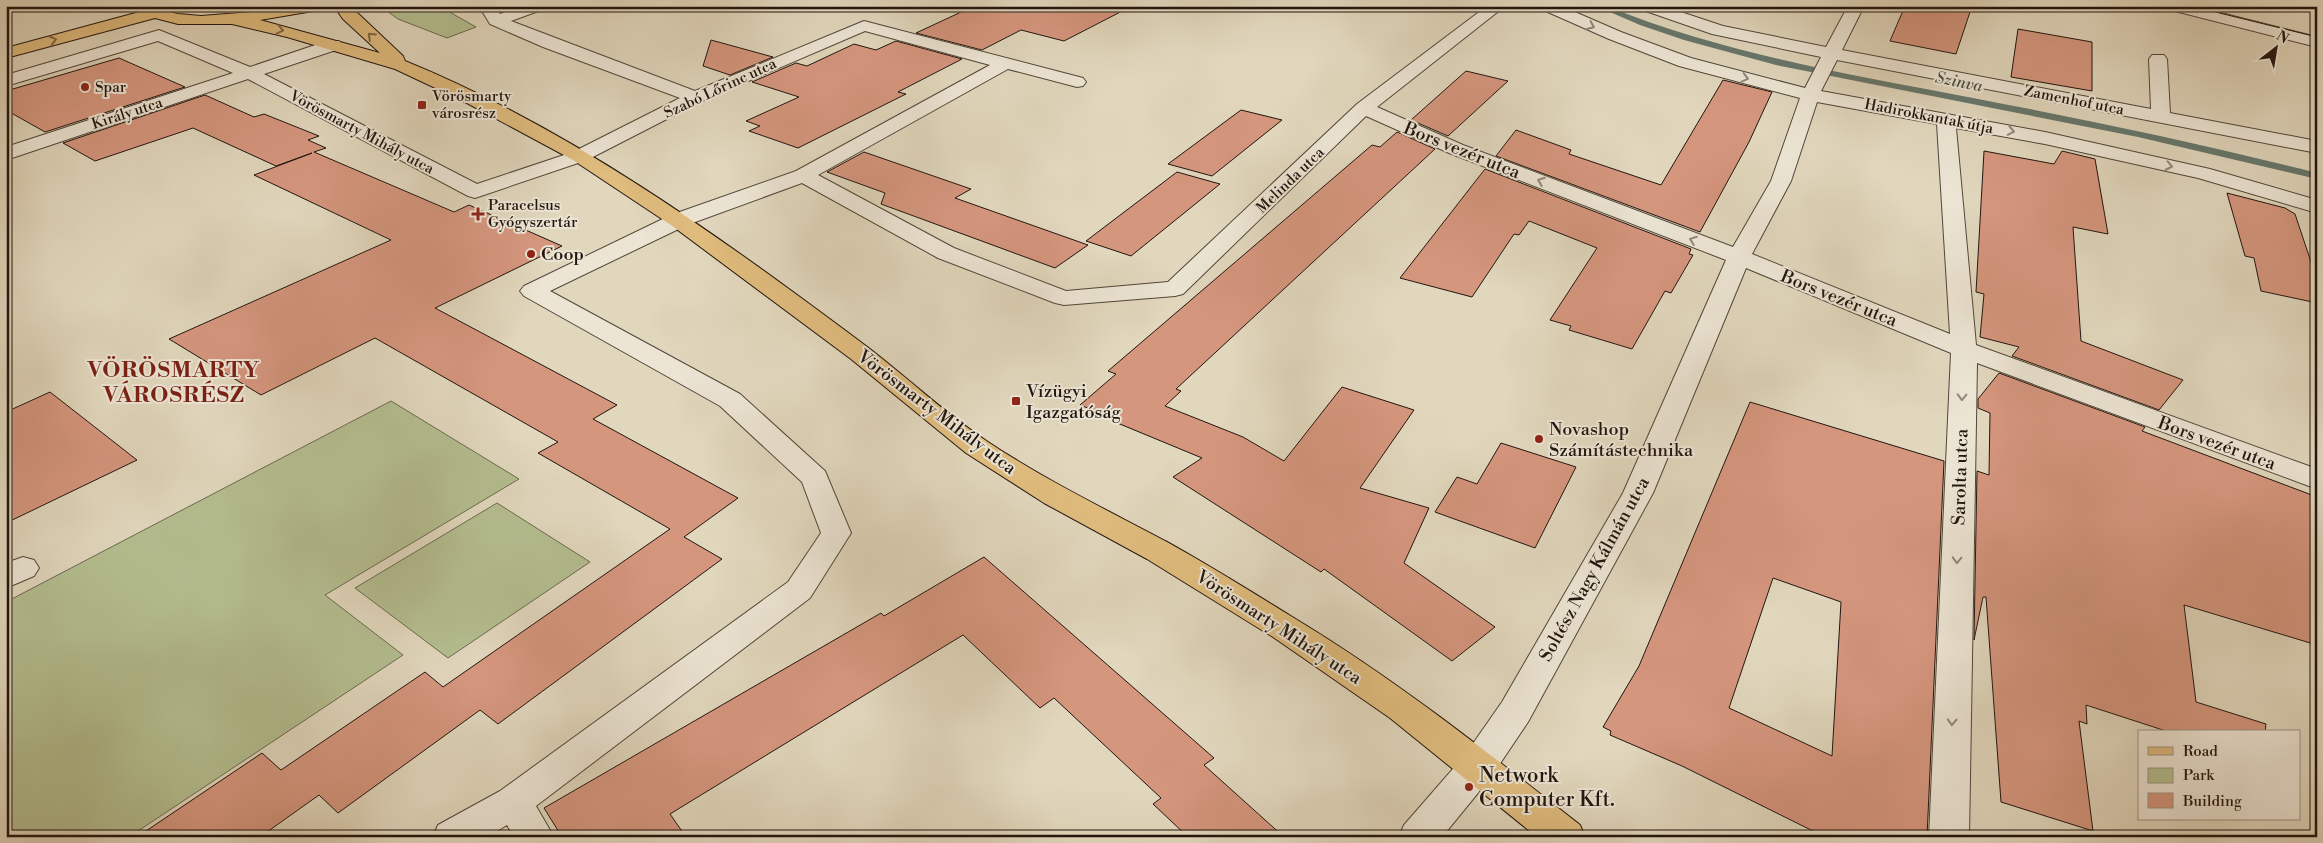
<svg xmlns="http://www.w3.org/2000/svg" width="2323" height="843" viewBox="0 0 2323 843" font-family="'Libre Bodoni',serif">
  <rect width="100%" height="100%" fill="#e1d7bd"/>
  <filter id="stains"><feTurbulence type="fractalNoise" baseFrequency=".004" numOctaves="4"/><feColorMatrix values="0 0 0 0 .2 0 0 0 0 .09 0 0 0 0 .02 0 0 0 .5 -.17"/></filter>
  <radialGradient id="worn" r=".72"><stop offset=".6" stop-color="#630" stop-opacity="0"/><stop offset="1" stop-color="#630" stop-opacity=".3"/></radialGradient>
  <!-- green -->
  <path fill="#b4be90" stroke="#6a6a50" d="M 380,6 L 439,6 L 476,27 L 447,38 L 398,19 Z
    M 391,401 L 519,479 L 325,595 L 403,655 L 129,837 L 6,837 L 6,602 Z
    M 497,503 L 590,562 L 448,658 L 355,588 Z"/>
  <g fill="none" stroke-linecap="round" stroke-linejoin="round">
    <!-- stream -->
    <path fill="#67786d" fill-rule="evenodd" d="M 1596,6 L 1606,6 C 1727,54 1846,74 1973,98 C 2088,120 2203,144 2317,173 L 2317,179 L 2138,137 L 1776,65 L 1684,40 L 1640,25 Z"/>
  </g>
  <!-- building -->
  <path fill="#d5967e" stroke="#21150f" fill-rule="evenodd" d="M 974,6 L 1132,6 L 1064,41 L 1021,30 L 982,50 L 916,33 Z
    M 1905,6 L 1972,6 L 1956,54 L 1890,41 Z
    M 2018,29 L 2092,42 L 2092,91 L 2011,77 Z
    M 711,40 L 773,57 L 730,75 L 703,66 Z
    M 896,41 L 962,59 L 898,92 L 906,94 L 798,148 L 749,131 L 760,126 L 746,121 L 799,97 L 752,82 L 796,63 L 807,66 L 854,44 L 876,50 Z
    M 119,58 L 185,87 L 45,132 L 6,110 L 6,91 Z
    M 1466,71 L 1508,81 L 1448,136 L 1411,120 Z
    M 1723,80 L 1772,92 L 1749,142 L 1700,232 L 1496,156 L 1516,130 L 1571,150 L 1569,154 L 1661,185 Z
    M 205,95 L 254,117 L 264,114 L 319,136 L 308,140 L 326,148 L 314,152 L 454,212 L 469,205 L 562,246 L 435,308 L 617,405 L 593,419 L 738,498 L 684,537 L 722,559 L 498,724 L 480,710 L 338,813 L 319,795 L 260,837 L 137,837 L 262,753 L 281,770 L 425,672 L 443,687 L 670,529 L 538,453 L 558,442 L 375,338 L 261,395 L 169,339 L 391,240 L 254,175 L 312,153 L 276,166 L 193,128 L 95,161 L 63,143 Z
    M 1241,110 L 1282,120 L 1212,176 L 1168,164 Z
    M 1397,132 L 1435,149 L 1176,389 L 1181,391 L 1165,406 L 1243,437 L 1284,461 L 1342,387 L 1414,410 L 1360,488 L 1429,508 L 1404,563 L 1495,627 L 1452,661 L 1324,569 L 1321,572 L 1173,477 L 1202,458 L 1115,422 L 1118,420 L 1080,405 L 1116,374 L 1108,371 L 1372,145 L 1380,147 Z
    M 1984,151 L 2054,164 L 2062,151 L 2095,159 L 2108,234 L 2073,227 L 2081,341 L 2183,380 L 2159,410 L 2012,356 L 2019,347 L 1980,337 L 1984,294 L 1976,292 Z
    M 864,152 L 971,189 L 955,198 L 1088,245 L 1055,268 L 881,204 L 885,193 L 827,172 Z
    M 1485,169 L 1691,249 L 1689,254 L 1693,255 L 1671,293 L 1665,291 L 1632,349 L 1569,330 L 1571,326 L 1550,320 L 1597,248 L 1529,221 L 1519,235 L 1514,234 L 1472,297 L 1400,278 Z
    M 1177,172 L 1220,184 L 1131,256 L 1086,241 Z
    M 2227,193 L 2285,208 L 2295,214 L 2317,280 L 2317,303 L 2261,291 L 2254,258 L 2245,256 Z
    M 1999,373 L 2145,427 L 2142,431 L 2317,497 L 2317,645 L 2184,605 L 2196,702 L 2266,724 L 2265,732 L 2169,732 L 2086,705 L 2087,724 L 2079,721 L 2093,831 L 2001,802 L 1986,597 L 1983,597 L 1974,640 L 1977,471 L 1989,475 L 1990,413 L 1978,408 L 1978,399 Z
    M 50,392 L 137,460 L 6,523 L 6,412 Z
    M 1750,402 L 1944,461 L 1927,837 L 1825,837 L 1682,766 L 1610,735 L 1611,731 L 1603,727 L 1639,666 ZM 1773,578 L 1841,602 L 1832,756 L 1729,708 Z
    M 1501,443 L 1576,467 L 1535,548 L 1435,512 L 1457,477 L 1477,484 Z
    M 984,557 L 1214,758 L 1204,765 L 1284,837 L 1188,837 L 1153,804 L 1161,798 L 1054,698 L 1040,708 L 963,635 L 670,814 L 686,837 L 562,837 L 544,808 L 881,613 L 884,616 Z"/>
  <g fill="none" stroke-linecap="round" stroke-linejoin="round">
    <defs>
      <path id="minor" d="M 479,6 L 495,6 L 500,14 L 522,6 L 546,6 L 544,9 L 511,21 L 695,91 L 864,21 L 1083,78 L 1086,82 L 1083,86 L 1077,87 L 1008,69 L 818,175 L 954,248 L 1066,291 L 1168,282 L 1357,104 L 1487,6 L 1505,6 L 1377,107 L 1463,145 L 1733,247 L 1771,181 L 1800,98 L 1679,66 L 1609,39 L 1541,9 L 1539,6 L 1561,6 L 1621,32 L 1691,58 L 1805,88 L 1821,57 L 1712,34 L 1640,9 L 1638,6 L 1663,6 L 1723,26 L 1826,47 L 1848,6 L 1864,6 L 1842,50 L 2151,109 L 2149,59 L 2152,55 L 2164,55 L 2167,59 L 2170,113 L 2317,141 L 2317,153 L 1837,60 L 1821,91 L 2045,132 L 2210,169 L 2317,200 L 2317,213 L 2198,178 L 2045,144 L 1956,128 L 1976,345 L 2317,469 L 2317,489 L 1977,363 L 1969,837 L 1929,837 L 1951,353 L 1746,268 L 1653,493 L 1528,722 L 1491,777 L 1442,837 L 1399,837 L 1404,825 L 1465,755 L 1502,702 L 1623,493 L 1726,260 L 1449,153 L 1366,116 L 1183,294 L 1175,296 L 1064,305 L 1055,303 L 938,258 L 802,183 L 687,225 L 550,291 L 740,394 L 825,471 L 851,533 L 810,598 L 536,806 L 554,837 L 514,837 L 507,825 L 487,837 L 433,837 L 438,825 L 500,791 L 788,582 L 821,533 L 802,482 L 720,406 L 524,296 L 520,291 L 524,286 L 671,215 L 796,171 L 990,65 L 865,31 L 702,101 L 587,160 L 475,198 L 468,196 L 248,79 L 6,160 L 6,147 L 233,73 L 158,41 L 6,86 L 6,75 L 159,30 L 250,67 L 327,41 L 339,41 L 342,45 L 339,49 L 264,74 L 477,184 L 573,152 L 680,98 L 543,47 L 490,24 ZM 1817,102 L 1937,124 L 1950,334 L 1752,254 L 1791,181 Z
        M 2165,6 L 2193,6 L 2317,37 L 2317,47 L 2167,9 Z
        M 23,557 L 34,560 L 39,568 L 34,576 L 6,588 L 6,563 Z"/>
      <path id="major" d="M 138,6 L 157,6 L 165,11 L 178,14 L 201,16 L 252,12 L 288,6 L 321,6 L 313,11 L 260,20 L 380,53 L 343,19 L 334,6 L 350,6 L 403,56 L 405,61 C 574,130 721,238 866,346 C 907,377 945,414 988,442 C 1045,480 1107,510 1167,542 C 1210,566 1252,592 1294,618 C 1395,679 1487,752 1580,825 L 1585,837 L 1537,837 L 1390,718 L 1273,637 L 1147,559 L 1044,503 L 966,453 L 851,359 L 671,225 L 573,160 L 465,102 L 395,69 L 287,37 L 232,24 L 178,24 L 155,18 L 6,58 L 6,48 L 143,11 Z"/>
    </defs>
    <!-- minor casing -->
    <use href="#minor" stroke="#51463a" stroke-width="2"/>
    <!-- major casing -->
    <use href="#major" stroke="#21150f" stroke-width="2"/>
    <!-- minor -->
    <use href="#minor" fill="#ece5d4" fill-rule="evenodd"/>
    <!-- major -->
    <use href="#major" fill="#e0bc7e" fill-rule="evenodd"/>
    <!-- tram -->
    <path stroke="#21150f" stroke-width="1" d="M 2191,6 L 2317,37"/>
  </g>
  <!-- one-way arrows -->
  <defs><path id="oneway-chevron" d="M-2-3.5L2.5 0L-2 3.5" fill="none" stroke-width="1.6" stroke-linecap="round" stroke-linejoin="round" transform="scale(1.25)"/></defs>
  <g stroke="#91877b">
    <use href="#oneway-chevron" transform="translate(1591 26) rotate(24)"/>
    <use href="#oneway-chevron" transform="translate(1745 78) rotate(15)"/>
    <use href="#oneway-chevron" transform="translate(2011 131) rotate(11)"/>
    <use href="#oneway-chevron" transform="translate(2169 166) rotate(12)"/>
    <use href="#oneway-chevron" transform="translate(1541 181) rotate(-159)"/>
    <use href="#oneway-chevron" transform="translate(1693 240) rotate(-159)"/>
    <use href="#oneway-chevron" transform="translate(1962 397) rotate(92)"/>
    <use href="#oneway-chevron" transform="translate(1957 560) rotate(92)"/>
    <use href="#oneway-chevron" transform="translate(1952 722) rotate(92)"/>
  </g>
  <g stroke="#806846">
    <use href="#oneway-chevron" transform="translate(280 30) rotate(13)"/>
    <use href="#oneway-chevron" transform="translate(371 36) rotate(-137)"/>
    <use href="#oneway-chevron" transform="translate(53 40) rotate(-16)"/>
  </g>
  <!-- markers -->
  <g fill="#8f2418" stroke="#ece5d4" stroke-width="2">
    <circle cx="85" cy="87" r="5"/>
    <rect x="417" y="100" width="10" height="10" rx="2.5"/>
    <path d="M475.5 206.5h5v5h5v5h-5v5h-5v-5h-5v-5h5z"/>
    <circle cx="531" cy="254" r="5"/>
    <rect x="1011" y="396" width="10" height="10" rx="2.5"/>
    <circle cx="1539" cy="439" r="5"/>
    <circle cx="1469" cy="787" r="5"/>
  </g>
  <g text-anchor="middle" stroke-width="4" stroke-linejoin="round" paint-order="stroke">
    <!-- far-poi labels -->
    <g font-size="15" fill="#21150f" stroke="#ece5d4" text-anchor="start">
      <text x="95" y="92">Spar</text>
      <text x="432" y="101">Vörösmarty<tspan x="432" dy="17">városrész</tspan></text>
      <text x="488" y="210">Paracelsus<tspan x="488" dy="17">Gyógyszertár</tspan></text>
    </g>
    <!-- far-street labels -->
    <g font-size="15" fill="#21150f" stroke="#ece5d4">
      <text transform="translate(720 88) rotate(-25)" y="5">Szabó Lőrinc utca</text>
      <text transform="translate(2074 100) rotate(11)" y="5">Zamenhof utca</text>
      <text transform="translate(127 113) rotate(-18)" y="5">Király utca</text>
      <text transform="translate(1929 116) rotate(11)" y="5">Hadirokkantak útja</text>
      <text transform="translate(362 132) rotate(28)" y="5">Vörösmarty Mihály utca</text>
      <text transform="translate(1290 180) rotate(-44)" y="5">Melinda utca</text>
    </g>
    <!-- far-water labels -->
    <g font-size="16" font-style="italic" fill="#4a4f46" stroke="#ece5d4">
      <text transform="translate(1959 81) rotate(11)" y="6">Szinva</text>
    </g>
    <!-- street labels -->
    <g font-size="18" fill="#21150f" stroke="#ece5d4">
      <text transform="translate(1462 150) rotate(22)" y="6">Bors vezér utca</text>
      <text transform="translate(1839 298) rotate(22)" y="6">Bors vezér utca</text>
      <text transform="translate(937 412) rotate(37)" y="6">Vörösmarty Mihály utca</text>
      <text transform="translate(2217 443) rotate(20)" y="6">Bors vezér utca</text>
      <text transform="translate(1960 477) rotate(-88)" y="6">Sarolta utca</text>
      <text transform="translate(1594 569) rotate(-61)" y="6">Soltész Nagy Kálmán utca</text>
      <text transform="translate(1279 627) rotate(33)" y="6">Vörösmarty Mihály utca</text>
    </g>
    <!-- poi labels -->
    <g font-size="18" fill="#21150f" stroke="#ece5d4" text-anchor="start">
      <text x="541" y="260">Coop</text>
      <text x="1026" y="397">Vízügyi<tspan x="1026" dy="21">Igazgatóság</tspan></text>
      <text x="1549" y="435">Novashop<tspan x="1549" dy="21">Számítástechnika</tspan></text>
    </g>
    <!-- near-poi labels -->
    <g font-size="21" fill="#21150f" stroke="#ece5d4" text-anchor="start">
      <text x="1479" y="782">Network<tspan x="1479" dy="24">Computer Kft.</tspan></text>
    </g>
    <!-- district labels -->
    <g font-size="22" font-weight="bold" letter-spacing="1" fill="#7a1f14" stroke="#ece5d4">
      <text x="174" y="377">VÖRÖSMARTY<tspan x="174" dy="25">VÁROSRÉSZ</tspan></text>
    </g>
  </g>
  <!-- margin -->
  <rect width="2323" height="843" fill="none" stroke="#e1d7bd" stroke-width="25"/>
  <rect x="8" y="8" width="2308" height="828" fill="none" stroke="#21150f" stroke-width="2.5"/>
  <rect x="12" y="12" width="2298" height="818" fill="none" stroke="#21150f"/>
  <!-- legend -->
  <rect x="2138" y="730" width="162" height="90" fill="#ece5d4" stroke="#9b9285"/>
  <rect x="2148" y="747" width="25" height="8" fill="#e0bc7e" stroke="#9b9285"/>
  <text x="2183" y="756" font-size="15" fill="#21150f">Road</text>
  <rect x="2148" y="768" width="25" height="15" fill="#b4be90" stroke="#9b9285"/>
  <text x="2183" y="780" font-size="15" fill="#21150f">Park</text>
  <rect x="2148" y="793" width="25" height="15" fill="#d5967e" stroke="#9b9285"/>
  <text x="2183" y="806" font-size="15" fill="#21150f">Building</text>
  <!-- north arrow -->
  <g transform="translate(2276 48) rotate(31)" stroke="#ece5d4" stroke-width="4" paint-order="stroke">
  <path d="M0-4L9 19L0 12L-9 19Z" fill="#21150f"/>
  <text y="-8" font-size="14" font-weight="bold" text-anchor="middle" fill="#21150f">N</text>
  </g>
  <rect width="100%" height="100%" filter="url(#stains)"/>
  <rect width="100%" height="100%" fill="url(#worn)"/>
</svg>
